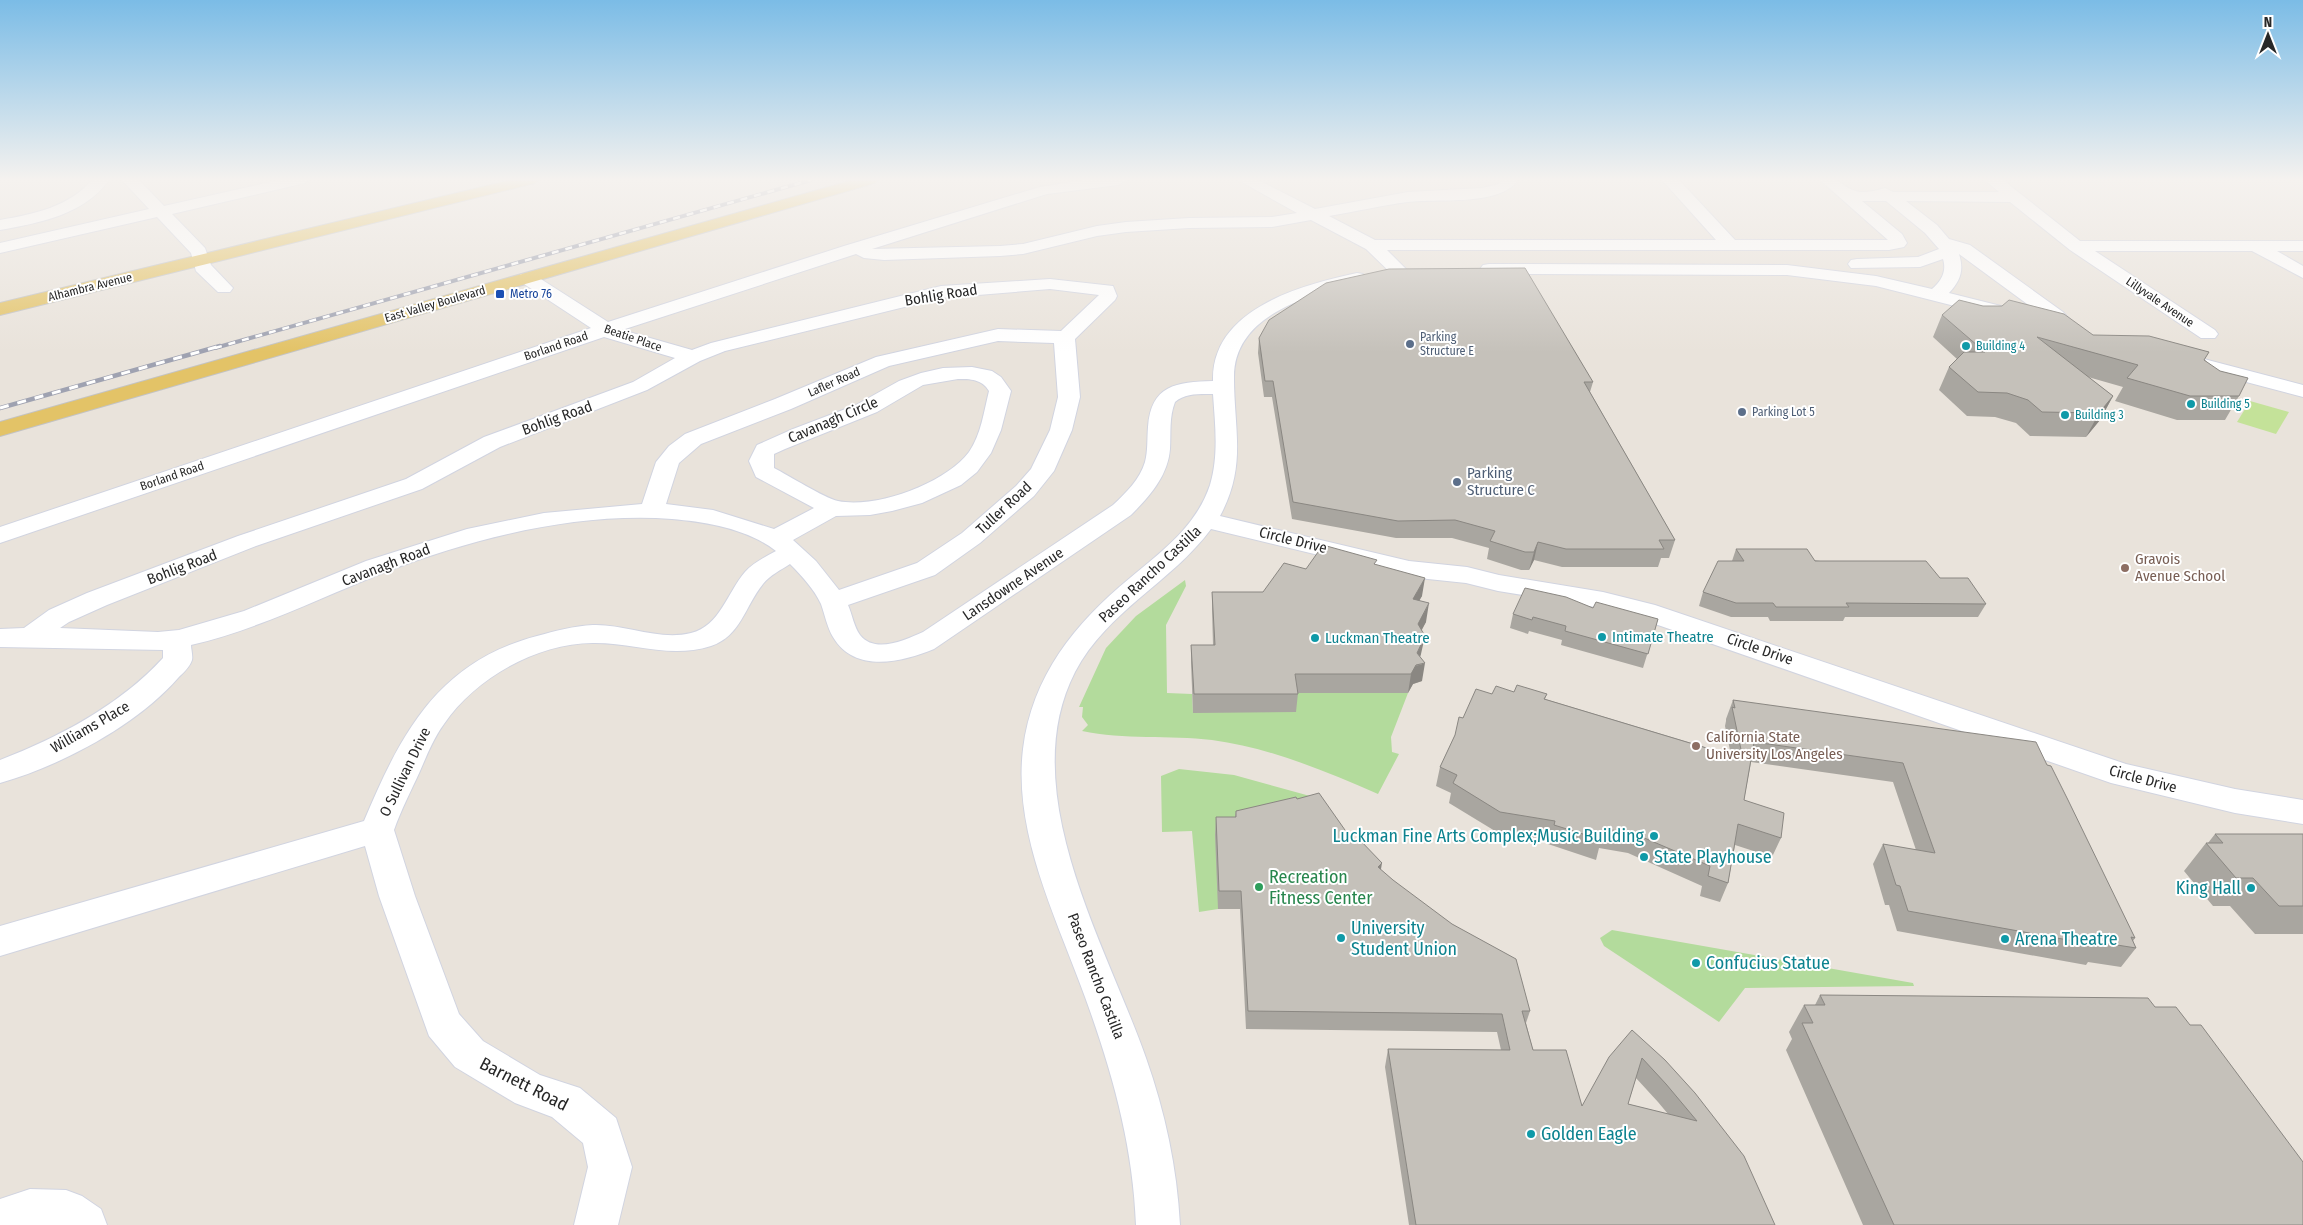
<svg xmlns="http://www.w3.org/2000/svg" width="2303" height="1225" viewBox="0 0 2303 1225" font-family="'Fira Sans Condensed',sans-serif">
  <rect width="100%" height="100%" fill="#e9e3db"/>
  <!-- green -->
  <path fill="#b3db9c" d="M 1185,580 L 1186,586 L 1166,625 L 1167,693 L 1192,694 L 1193,713 L 1294,693 L 1408,693 L 1391,737 L 1392,752 L 1399,754 L 1378,794 C 1325,771 1271,748 1212,740 C 1169,735 1124,740 1082,731 L 1088,725 L 1082,717 L 1083,707 L 1079,707 L 1106,648 L 1136,616 Z
    M 1179,769 L 1234,775 L 1310,796 L 1220,835 L 1218,909 L 1199,912 L 1192,831 L 1162,832 L 1161,776 Z
    M 1612,930 L 1913,983 L 1914,986 L 1745,988 L 1719,1022 L 1604,946 L 1600,938 Z"/>
  <!-- pitch -->
  <path fill="#c4e299" d="M 2250,401 L 2289,412 L 2276,434 L 2237,422 Z"/>
  <g fill="none" stroke-linecap="round" stroke-linejoin="round">
    <defs>
      <path id="minor" d="M 92,180 L 109,180 C 84,215 39,223 0,230 L 0,220 C 34,214 69,207 92,180 Z
        M 122,180 L 139,180 L 164,206 L 279,180 L 308,180 L 305,183 L 172,214 L 205,248 L 211,265 L 233,288 L 230,292 L 218,292 L 196,271 L 191,253 L 157,217 L 0,253 L 0,243 L 149,209 Z
        M 1084,180 L 1126,180 L 1118,185 L 1047,194 L 872,249 L 1000,246 L 1023,244 L 1097,226 L 1126,222 L 1189,218 L 1272,217 L 1297,213 L 1238,180 L 1258,180 L 1315,209 L 1408,192 L 1482,188 L 1499,184 L 1502,180 L 1518,180 C 1499,207 1438,198 1408,202 C 1382,205 1355,212 1329,216 L 1375,240 L 1716,240 L 1662,180 L 1679,180 L 1735,240 L 1888,240 L 1820,180 L 1837,180 C 1855,195 1864,194 1885,188 L 1893,192 L 1999,192 L 1985,180 L 2003,180 L 2080,241 L 2303,241 L 2303,251 L 2277,251 L 2303,266 L 2303,278 L 2252,251 L 2095,251 L 2215,330 L 2218,334 L 2215,338 L 2201,338 L 2070,250 L 2010,202 L 1906,201 L 1937,225 L 1949,239 L 1970,245 L 2063,312 L 2079,330 L 2076,334 L 2062,334 L 2049,320 L 1959,254 C 1964,270 1961,280 1949,293 L 2001,306 L 2003,310 L 2001,314 L 1994,316 L 1876,286 L 1787,275 L 1489,274 L 1483,273 L 1480,269 L 1483,265 L 1489,264 L 1787,265 L 1876,276 L 1932,289 C 1941,281 1947,272 1943,259 L 1920,267 L 1851,268 L 1848,264 L 1851,260 L 1857,259 L 1918,257 L 1939,249 L 1925,233 L 1886,201 L 1862,201 L 1902,234 L 1907,243 L 1904,247 L 1889,250 L 1387,250 L 1408,271 L 1405,275 L 1393,275 L 1366,249 L 1311,220 L 1272,227 L 1189,228 L 1126,232 L 1097,236 L 1023,254 L 1000,256 L 884,260 L 864,258 L 856,254 L 622,330 L 692,350 L 711,343 L 941,286 L 1050,279 L 1113,286 L 1117,296 L 1115,300 L 1075,339 L 1080,397 L 1072,430 L 1054,471 L 1034,496 L 980,543 L 935,575 L 848,605 C 852,614 854,627 860,635 C 875,654 905,640 923,632 L 1113,505 C 1126,493 1140,479 1145,462 C 1148,451 1147,439 1148,427 C 1151,385 1176,382 1213,381 C 1211,309 1301,285 1357,273 L 1363,274 L 1366,278 L 1363,282 C 1313,294 1233,313 1234,378 C 1234,430 1247,466 1220,516 L 1409,561 L 1467,567 L 1499,575 L 1603,592 L 1655,605 L 2126,764 L 2235,789 L 2303,800 L 2303,824 L 2235,813 L 2111,783 L 1635,617 L 1601,608 L 1498,591 L 1466,583 L 1409,577 L 1211,529 C 1172,582 1107,611 1075,672 C 1014,791 1106,944 1146,1058 C 1165,1112 1177,1167 1180,1225 L 1136,1225 C 1133,1145 1112,1071 1085,997 C 1057,919 1013,834 1023,749 C 1032,676 1075,623 1130,578 C 1162,551 1196,527 1210,485 C 1219,455 1215,424 1213,394 C 1200,394 1185,393 1175,402 C 1169,417 1171,433 1170,449 C 1168,476 1149,497 1131,515 L 934,649 C 902,662 855,674 833,637 C 827,627 825,615 821,604 C 814,589 802,576 790,564 C 781,570 770,575 763,584 C 745,606 741,636 711,646 C 670,659 635,643 595,643 C 539,642 475,678 444,724 C 433,739 427,755 420,771 C 411,791 401,810 394,830 L 415,896 L 459,1014 L 483,1041 L 540,1075 L 580,1088 L 616,1118 L 632,1167 L 618,1225 L 574,1225 L 588,1167 L 583,1143 L 552,1117 L 515,1103 L 455,1067 L 429,1036 L 379,896 L 365,846 L 0,956 L 0,926 L 364,821 C 401,733 438,662 537,636 C 555,631 574,626 593,625 C 625,624 659,641 691,633 C 720,626 727,593 745,572 C 753,563 765,557 776,551 C 748,529 707,522 672,519 C 576,512 474,538 385,572 C 320,598 259,629 191,645 C 191,649 193,656 192,660 C 190,667 182,674 178,678 C 136,726 60,766 0,783 L 0,760 C 60,737 120,705 163,658 L 163,650 L 0,647 L 0,629 L 24,628 L 49,610 L 87,593 L 238,536 L 406,479 L 484,437 L 633,382 L 675,358 L 604,337 L 0,543 L 0,527 L 591,328 L 521,282 L 518,278 L 521,274 L 533,274 L 608,322 L 844,246 L 1040,187 ZM 1050,289 L 1099,295 L 1061,331 L 998,329 L 876,357 L 775,399 L 685,434 L 669,446 L 656,462 L 642,504 L 544,513 L 467,529 L 366,561 L 244,611 L 179,630 L 158,632 L 60,628 L 69,622 L 107,605 L 256,546 L 422,489 L 500,447 L 647,390 L 700,361 L 725,351 L 941,298 ZM 998,341 L 1054,343 L 1058,397 L 1050,430 L 1031,469 L 1016,486 L 962,533 L 917,563 L 839,590 L 816,561 L 793,540 L 836,516 L 870,515 L 892,511 L 922,503 L 961,485 L 977,472 L 991,453 L 1001,430 L 1011,391 L 1001,377 L 992,371 L 972,367 L 943,368 L 921,373 L 899,381 L 856,405 L 793,429 L 757,445 L 749,461 L 756,477 L 814,508 L 774,529 L 713,510 L 666,504 L 679,463 L 701,444 L 791,409 L 889,366 ZM 958,379 C 970,379 982,379 989,391 C 984,411 981,435 969,452 C 946,483 876,509 838,501 C 824,498 788,475 774,468 L 774,454 L 785,449 L 877,412 L 923,385 Z
        M 2181,353 L 2303,385 L 2303,397 L 2174,363 L 2171,359 L 2174,355 Z
        M 30,1189 L 66,1190 L 82,1196 L 101,1209 L 107,1225 L 0,1225 L 0,1199 Z"/>
      <path id="major" d="M 511,180 L 538,180 L 535,183 L 0,315 L 0,303 Z
        M 853,180 L 878,180 L 875,183 L 0,436 L 0,422 Z"/>
    </defs>
    <!-- minor casing -->
    <use href="#minor" stroke="#d1d4e0" stroke-width="2"/>
    <!-- major casing -->
    <use href="#major" stroke="#c3c3c3" stroke-width="2"/>
    <!-- minor -->
    <use href="#minor" fill="#fff" fill-rule="evenodd"/>
    <!-- major -->
    <use href="#major" fill="#e3c367" fill-rule="evenodd"/>
    <defs>
      <path id="rail-far1" d="M 215,348 L 811,180"/>
      <path id="rail" d="M 0,408 L 220,346"/>
    </defs>
    <!-- rail-far1 casing -->
    <use href="#rail-far1" stroke="#9fa2b1" stroke-width="4"/>
    <!-- rail casing -->
    <use href="#rail" stroke="#9fa2b1" stroke-width="4.5"/>
    <!-- rail-far1 -->
    <use href="#rail-far1" stroke="#fff" stroke-width="2.5" stroke-dasharray="7" stroke-linecap="butt"/>
    <!-- rail -->
    <use href="#rail" stroke="#fff" stroke-width="3" stroke-dasharray="9" stroke-linecap="butt"/>
  </g>
  <!-- wall -->
  <path fill="#a9a6a0" fill-rule="evenodd" d="M 1942,315 L 2093,335 L 2205,360 L 2239,396 L 2225,420 L 2177,420 L 2115,401 L 2123,387 L 2088,377 L 2113,396 L 2100,420 L 2086,437 L 2030,436 L 2016,423 L 1995,417 L 1967,416 L 1939,390 L 1949,367 L 1957,359 L 1933,337 Z
    M 1259,338 L 1593,382 L 1590,392 L 1675,540 L 1669,558 L 1661,558 L 1658,567 L 1562,567 L 1534,560 L 1529,570 L 1521,570 L 1487,559 L 1489,548 L 1452,538 L 1396,538 L 1292,519 L 1272,397 L 1264,397 L 1258,353 Z
    M 1736,549 L 1940,578 L 1986,604 L 1978,617 L 1845,617 L 1843,621 L 1770,621 L 1768,617 L 1731,617 L 1699,606 L 1703,592 L 1732,561 Z
    M 1376,565 L 1422,596 L 1419,600 L 1426,622 L 1421,630 L 1421,654 L 1420,657 L 1422,681 L 1413,684 L 1408,693 L 1298,693 L 1296,712 L 1193,713 L 1191,663 L 1191,645 L 1213,645 L 1212,610 L 1212,592 L 1263,592 L 1306,569 Z
    M 1593,608 L 1658,619 L 1643,668 L 1561,645 L 1562,640 L 1529,631 L 1528,634 L 1510,628 L 1513,614 Z
    M 1514,692 L 1547,694 L 1545,699 L 1731,755 L 1725,726 L 1726,721 L 1726,719 L 1733,700 L 2047,765 L 2135,938 L 2133,941 L 2136,948 L 2121,967 L 2088,962 L 2086,965 L 1897,931 L 1889,905 L 1885,905 L 1873,864 L 1883,844 L 1916,850 L 1893,782 L 1751,762 L 1744,800 L 1781,838 L 1772,857 L 1735,845 L 1728,883 L 1720,902 L 1700,896 L 1702,886 L 1628,853 L 1599,848 L 1596,860 L 1548,844 L 1549,840 L 1495,831 L 1449,803 L 1451,793 L 1436,786 L 1440,767 L 1463,718 L 1492,694 Z
    M 1297,799 L 1352,840 L 1381,870 L 1530,1011 L 1526,1023 L 1533,1050 L 1582,1106 L 1632,1030 L 1775,1225 L 1409,1225 L 1385,1067 L 1388,1049 L 1501,1050 L 1497,1032 L 1246,1029 L 1240,909 L 1218,909 L 1215,835 L 1216,817 L 1235,817 L 1236,811 ZM 1636,1078 L 1658,1102 L 1668,1114 L 1628,1104 Z
    M 2215,834 L 2303,834 L 2303,934 L 2255,934 L 2230,906 L 2213,906 L 2184,871 L 2206,843 L 2208,843 Z
    M 1820,995 L 2155,1007 L 2190,1025 L 2303,1225 L 1863,1225 L 1786,1050 L 1792,1039 L 1789,1032 L 1804,1005 L 1815,1005 Z"/>
  <!-- shaded-wall -->
  <path fill="#8a8782" d="M 2113,396 L 2100,420 L 2086,437 L 2099,413 Z
    M 1538,542 L 1534,560 L 1529,570 L 1534,552 Z
    M 1425,578 L 1422,596 L 1410,617 L 1413,599 Z
    M 1429,603 L 1426,622 L 1415,643 L 1418,624 Z
    M 1425,636 L 1421,654 L 1416,666 L 1425,663 L 1422,681 L 1413,684 L 1408,693 L 1411,674 L 1417,653 Z
    M 1382,863 L 1379,881 L 1378,867 Z"/>
  <!-- building -->
  <path fill="#c5c1ba" stroke="#8a8782" fill-rule="evenodd" d="M 1525,268 L 1593,382 L 1584,382 L 1675,540 L 1659,540 L 1664,549 L 1566,549 L 1538,542 L 1534,552 L 1525,552 L 1490,541 L 1495,531 L 1455,520 L 1398,521 L 1293,502 L 1273,381 L 1265,381 L 1259,338 L 1269,320 L 1326,283 L 1389,269 Z
    M 1959,300 L 1983,306 L 2002,306 L 2009,300 L 2064,314 L 2093,335 L 2149,336 L 2209,352 L 2204,360 L 2220,371 L 2248,378 L 2239,396 L 2190,396 L 2127,378 L 2138,365 L 2037,337 L 2113,396 L 2099,413 L 2042,412 L 2028,400 L 2007,393 L 1978,392 L 1949,367 L 1964,352 L 1985,352 L 1942,315 Z
    M 1323,545 L 1377,560 L 1374,564 L 1425,578 L 1413,599 L 1429,603 L 1418,624 L 1425,636 L 1417,653 L 1425,663 L 1416,665 L 1411,674 L 1295,674 L 1298,694 L 1194,694 L 1191,645 L 1215,645 L 1212,592 L 1263,592 L 1284,563 L 1306,569 Z
    M 1736,549 L 1807,549 L 1815,561 L 1926,561 L 1940,578 L 1968,578 L 1986,604 L 1846,603 L 1849,607 L 1776,607 L 1773,603 L 1736,603 L 1703,592 L 1718,561 L 1744,561 Z
    M 1525,588 L 1566,597 L 1593,608 L 1596,602 L 1658,619 L 1648,654 L 1565,631 L 1566,626 L 1533,617 L 1532,620 L 1513,614 Z
    M 1517,685 L 1547,694 L 1544,699 L 1743,759 L 1732,707 L 1735,708 L 1733,700 L 2036,742 L 2047,765 L 2051,766 L 2068,800 L 2135,938 L 2131,937 L 2136,948 L 2098,942 L 2101,946 L 1908,911 L 1900,886 L 1896,885 L 1883,844 L 1935,853 L 1903,763 L 1754,742 L 1744,800 L 1784,813 L 1781,838 L 1738,824 L 1728,883 L 1708,876 L 1710,866 L 1635,834 L 1606,829 L 1602,840 L 1554,825 L 1555,821 L 1500,812 L 1453,783 L 1457,775 L 1440,767 L 1455,735 L 1459,717 L 1463,718 L 1476,689 L 1492,694 L 1496,686 L 1514,692 Z
    M 1319,793 L 1352,840 L 1358,838 L 1382,863 L 1378,867 L 1393,880 L 1452,924 L 1516,959 L 1530,1011 L 1522,1011 L 1533,1050 L 1566,1050 L 1582,1106 L 1609,1057 L 1632,1030 L 1665,1060 L 1695,1093 L 1744,1156 L 1775,1225 L 1416,1225 L 1388,1049 L 1510,1050 L 1502,1014 L 1248,1011 L 1241,891 L 1219,891 L 1216,817 L 1236,817 L 1236,811 L 1296,797 L 1297,799 ZM 1642,1058 L 1666,1084 L 1697,1121 L 1628,1104 Z
    M 2215,834 L 2303,834 L 2303,906 L 2279,906 L 2253,878 L 2236,878 L 2206,843 L 2223,843 Z
    M 1820,995 L 2148,998 L 2155,1007 L 2176,1007 L 2190,1025 L 2201,1025 L 2303,1162 L 2303,1225 L 1894,1225 L 1802,1023 L 1813,1023 L 1804,1005 L 1825,1005 Z"/>
  <!-- sky -->
  <linearGradient id="sky" x2="0" y2="1"><stop stop-color="#7bbce6"/><stop offset="0.51" stop-color="#f5f2ef"/><stop offset="1" stop-color="#f5f2ef" stop-opacity="0"/></linearGradient>
  <rect width="2303" height="352" fill="url(#sky)"/>
  <!-- markers -->
  <rect fill="#1a4fb4" stroke="#fff" stroke-width="2" x="495" y="289" width="10" height="10" rx="2.5"/>
  <g fill="#5c6f8a" stroke="#fff" stroke-width="2">
    <circle cx="1410" cy="344" r="5"/>
    <circle cx="1742" cy="412" r="5"/>
    <circle cx="1457" cy="482" r="5"/>
  </g>
  <g fill="#0f9aa8" stroke="#fff" stroke-width="2">
    <circle cx="1966" cy="346" r="5"/>
    <circle cx="2191" cy="404" r="5"/>
    <circle cx="2065" cy="415" r="5"/>
    <circle cx="1602" cy="637" r="5"/>
    <circle cx="1315" cy="638" r="5"/>
    <circle cx="1654" cy="836" r="5"/>
    <circle cx="1644" cy="857" r="5"/>
    <circle cx="2251" cy="888" r="5"/>
    <circle cx="1341" cy="938" r="5"/>
    <circle cx="2005" cy="939" r="5"/>
    <circle cx="1696" cy="963" r="5"/>
    <circle cx="1531" cy="1134" r="5"/>
  </g>
  <g fill="#8d6e63" stroke="#fff" stroke-width="2">
    <circle cx="2125" cy="568" r="5"/>
    <circle cx="1696" cy="746" r="5"/>
  </g>
  <circle fill="#2e9e5b" stroke="#fff" stroke-width="2" cx="1259" cy="887" r="5"/>
  <g text-anchor="middle" stroke-width="4" stroke-linejoin="round" paint-order="stroke">
    <!-- far-street labels -->
    <g font-size="12" fill="#282828" stroke="#fff">
      <text transform="translate(90 287) rotate(-14)" y="4">Alhambra Avenue</text>
      <text transform="translate(2160 302) rotate(34)" y="4">Lillyvale Avenue</text>
      <text transform="translate(435 304) rotate(-16)" y="4">East Valley Boulevard</text>
      <text transform="translate(633 338) rotate(19)" y="4">Beatie Place</text>
      <text transform="translate(556 346) rotate(-19)" y="4">Borland Road</text>
      <text transform="translate(834 382) rotate(-24)" y="4">Lafler Road</text>
      <text transform="translate(172 476) rotate(-19)" y="4">Borland Road</text>
    </g>
    <!-- far-transit labels -->
    <g font-size="12" fill="#164399" stroke="#fff" text-anchor="start">
      <text x="510" y="298">Metro 76</text>
    </g>
    <!-- far-service labels -->
    <g font-size="12" fill="#4e5e75" stroke="#fff" text-anchor="start">
      <text x="1420" y="341">Parking<tspan x="1420" dy="14">Structure E</tspan></text>
      <text x="1752" y="416">Parking Lot 5</text>
    </g>
    <!-- far-culture labels -->
    <g font-size="12" fill="#0d838f" stroke="#fff" text-anchor="start">
      <text x="1976" y="350">Building 4</text>
      <text x="2201" y="408">Building 5</text>
      <text x="2075" y="419">Building 3</text>
    </g>
    <!-- street labels -->
    <g font-size="15" fill="#282828" stroke="#fff">
      <text transform="translate(941 295) rotate(-9)" y="5">Bohlig Road</text>
      <text transform="translate(557 418) rotate(-20)" y="5">Bohlig Road</text>
      <text transform="translate(833 420) rotate(-23)" y="5">Cavanagh Circle</text>
      <text transform="translate(1004 508) rotate(-43)" y="5">Tuller Road</text>
      <text transform="translate(1293 540) rotate(14)" y="5">Circle Drive</text>
      <text transform="translate(386 565) rotate(-21)" y="5">Cavanagh Road</text>
      <text transform="translate(182 567) rotate(-21)" y="5">Bohlig Road</text>
      <text transform="translate(1150 574) rotate(-43)" y="5">Paseo Rancho Castilla</text>
      <text transform="translate(1013 584) rotate(-34)" y="5">Lansdowne Avenue</text>
      <text transform="translate(1760 649) rotate(19)" y="5">Circle Drive</text>
      <text transform="translate(90 727) rotate(-30)" y="5">Williams Place</text>
      <text transform="translate(405 772) rotate(-64)" y="5">O Sullivan Drive</text>
      <text transform="translate(2143 779) rotate(15)" y="5">Circle Drive</text>
      <text transform="translate(1096 976) rotate(69)" y="5">Paseo Rancho Castilla</text>
    </g>
    <!-- service labels -->
    <g font-size="15" fill="#4e5e75" stroke="#fff" text-anchor="start">
      <text x="1467" y="478">Parking<tspan x="1467" dy="17">Structure C</tspan></text>
    </g>
    <!-- education labels -->
    <g font-size="15" fill="#785e54" stroke="#fff" text-anchor="start">
      <text x="2135" y="564">Gravois<tspan x="2135" dy="17">Avenue School</tspan></text>
      <text x="1706" y="742">California State<tspan x="1706" dy="17">University Los Angeles</tspan></text>
    </g>
    <!-- culture labels -->
    <g font-size="15" fill="#0d838f" stroke="#fff" text-anchor="start">
      <text x="1612" y="642">Intimate Theatre</text>
      <text x="1325" y="643">Luckman Theatre</text>
    </g>
    <!-- near-culture labels -->
    <g font-size="18" fill="#0d838f" stroke="#fff" text-anchor="start">
      <text x="1644" y="842" text-anchor="end">Luckman Fine Arts Complex;Music Building</text>
      <text x="1654" y="863">State Playhouse</text>
      <text x="2241" y="894" text-anchor="end">King Hall</text>
      <text x="1351" y="934">University<tspan x="1351" dy="21">Student Union</tspan></text>
      <text x="2015" y="945">Arena Theatre</text>
      <text x="1706" y="969">Confucius Statue</text>
      <text x="1541" y="1140">Golden Eagle</text>
    </g>
    <!-- near-leisure labels -->
    <g font-size="18" fill="#27864d" stroke="#fff" text-anchor="start">
      <text x="1269" y="883">Recreation<tspan x="1269" dy="21">Fitness Center</tspan></text>
    </g>
    <!-- near-street labels -->
    <g font-size="18" fill="#282828" stroke="#fff">
      <text transform="translate(524 1084) rotate(27)" y="6">Barnett Road</text>
    </g>
  </g>
  <!-- north arrow -->
  <g transform="translate(2268 35)" stroke="#ffffff" stroke-width="4" paint-order="stroke">
  <path d="M0-4L9 19L0 12L-9 19Z" fill="#282828"/>
  <text y="-8" font-size="14" font-weight="bold" text-anchor="middle" fill="#282828">N</text>
  </g>
</svg>
